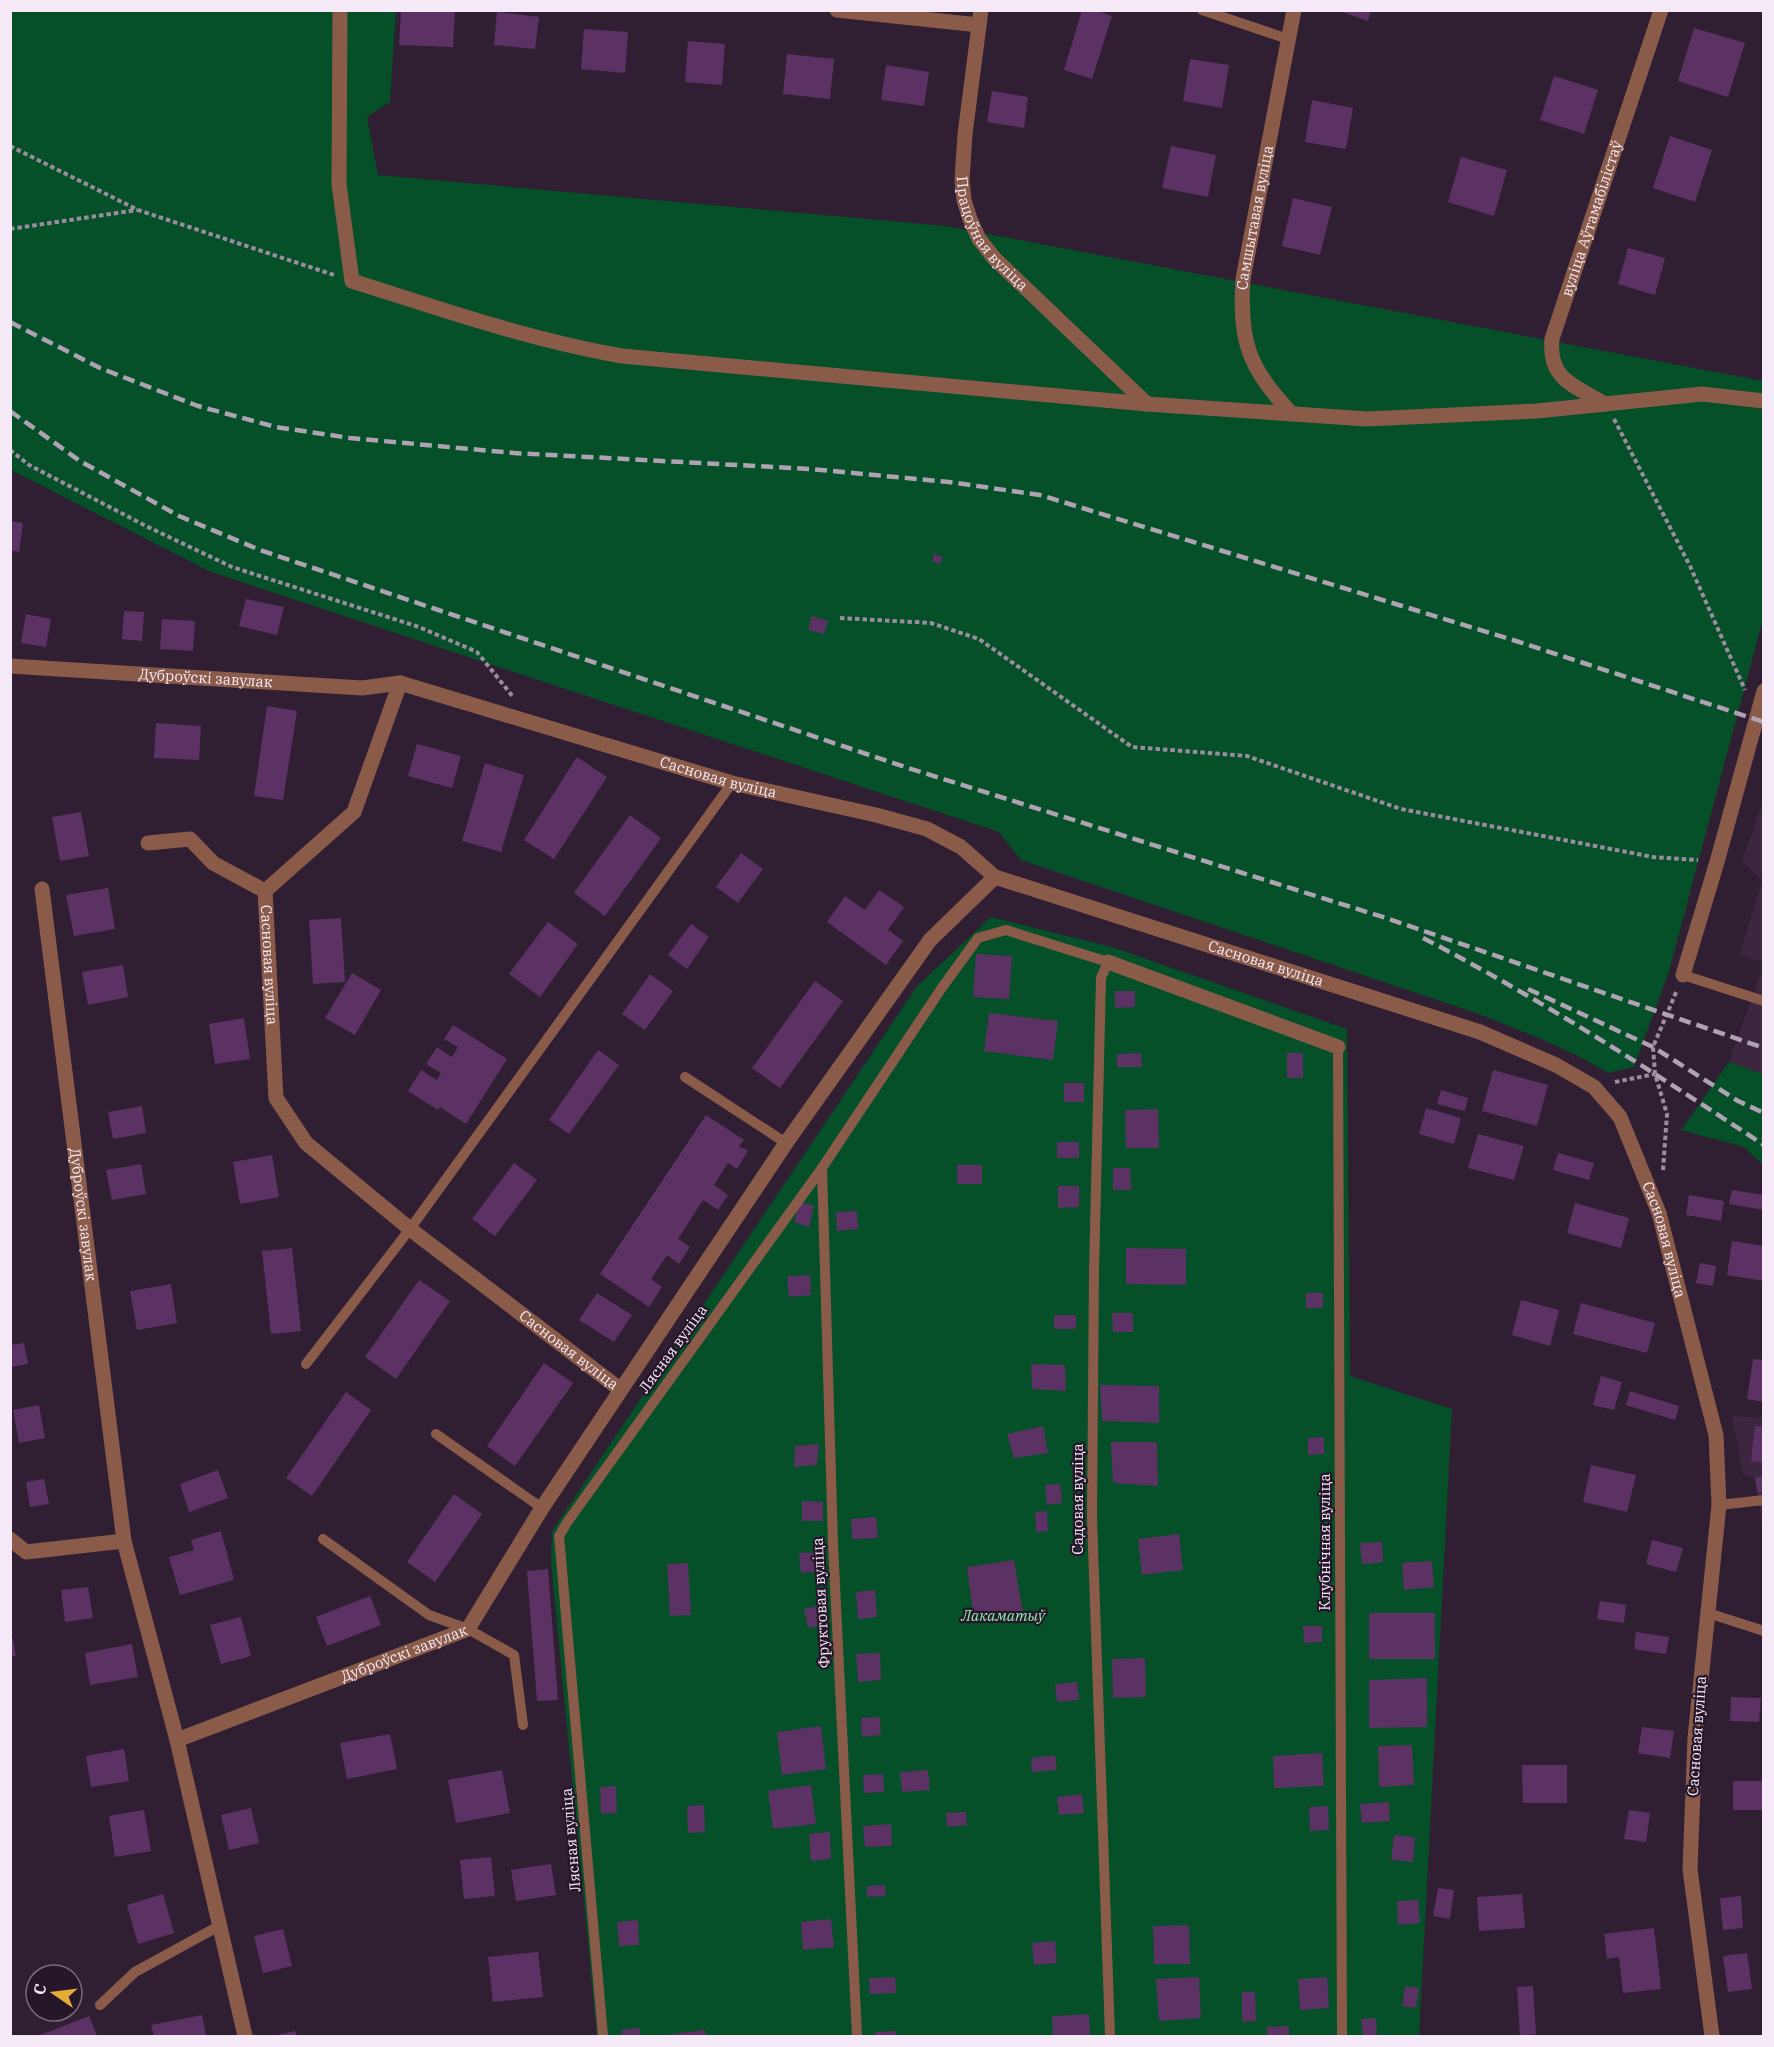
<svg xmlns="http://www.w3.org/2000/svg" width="1774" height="2047" viewBox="0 0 1774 2047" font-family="'IBM Plex Serif',serif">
  <rect width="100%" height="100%" fill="#301f33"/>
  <!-- built -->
  <path fill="#3c2640" d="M 1763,801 L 1764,963 L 1763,963 L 1740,954 L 1762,881 L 1742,861 Z
    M 1763,967 L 1763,1074 L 1729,1062 Z
    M 1732,1416 L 1763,1418 L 1763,1529 L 1755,1478 L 1743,1474 Z"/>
  <!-- green -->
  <path fill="#054f29" d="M 10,11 L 396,11 L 390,102 L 367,117 L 378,175 L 946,226 L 1763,381 L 1763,619 L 1669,971 L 1634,1067 L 1608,1073 C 1568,1048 1523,1032 1479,1014 L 1021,860 L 999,832 L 211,572 L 11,470 Z
    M 991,917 L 1112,947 L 1347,1029 L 1350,1376 L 1452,1409 L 1419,2036 L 597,2036 L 551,1562 L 552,1531 L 917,986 Z
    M 1729,1062 L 1763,1074 L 1763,1165 L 1744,1147 L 1681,1130 Z"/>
  <!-- building -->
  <path fill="#5c3264" d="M 401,10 L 455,10 L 453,47 L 399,45 Z
    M 1082,10 L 1095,10 L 1112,16 L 1092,79 L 1064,70 Z
    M 1337,10 L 1371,10 L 1368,21 Z
    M 497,12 L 539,17 L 535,49 L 494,45 Z
    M 1694,28 L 1745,43 L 1728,97 L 1678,81 Z
    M 584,29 L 628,32 L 625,73 L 581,69 Z
    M 688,41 L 725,44 L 722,85 L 685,82 Z
    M 787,54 L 834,59 L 830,99 L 783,94 Z
    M 1190,59 L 1229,65 L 1222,108 L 1183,101 Z
    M 886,65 L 929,72 L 924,106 L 881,100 Z
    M 1554,76 L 1598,90 L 1584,134 L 1540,120 Z
    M 992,91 L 1028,97 L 1024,128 L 987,122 Z
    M 1312,100 L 1353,108 L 1346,149 L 1305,142 Z
    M 1670,136 L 1712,150 L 1695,202 L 1653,188 Z
    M 1171,146 L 1216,155 L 1208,197 L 1162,188 Z
    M 1461,157 L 1507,170 L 1494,216 L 1448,202 Z
    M 1293,198 L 1332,207 L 1320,255 L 1282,246 Z
    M 1628,248 L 1665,258 L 1655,295 L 1618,284 Z
    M 10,521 L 23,523 L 19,552 L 10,550 Z
    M 934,554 L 943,557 L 940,564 L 932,561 Z
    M 246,599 L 284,607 L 277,635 L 239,626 Z
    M 124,611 L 144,612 L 142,641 L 122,639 Z
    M 26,614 L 51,619 L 46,647 L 21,643 Z
    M 812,616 L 828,621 L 824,634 L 808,630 Z
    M 162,619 L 195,621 L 193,651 L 160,649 Z
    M 267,706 L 297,711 L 283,800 L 254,796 Z
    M 156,723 L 201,726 L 199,760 L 154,758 Z
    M 417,744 L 461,756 L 452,788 L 408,776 Z
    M 577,757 L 607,777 L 554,859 L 524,840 Z
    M 485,763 L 524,775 L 501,852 L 462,841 Z
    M 81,812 L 89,856 L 60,861 L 52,817 Z
    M 630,815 L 661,838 L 605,916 L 574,893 Z
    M 741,853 L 763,869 L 738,903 L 716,887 Z
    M 108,888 L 115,929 L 74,936 L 66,895 Z
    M 879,890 L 904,907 L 888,930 L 903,941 L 886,965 L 827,922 L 845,896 L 865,910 Z
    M 341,918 L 345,982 L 313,984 L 309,920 Z
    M 548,922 L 578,944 L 540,997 L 509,974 Z
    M 691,924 L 709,937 L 687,969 L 668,955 Z
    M 976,954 L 1012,956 L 1009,999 L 973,997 Z
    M 123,965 L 128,997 L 88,1005 L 82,972 Z
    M 352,973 L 381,990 L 355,1035 L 325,1018 Z
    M 650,974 L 673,991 L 645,1030 L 622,1014 Z
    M 815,981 L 843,1001 L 780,1088 L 752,1068 Z
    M 1115,991 L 1135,991 L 1135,1007 L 1115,1008 Z
    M 989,1013 L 1058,1021 L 1053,1060 L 984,1051 Z
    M 244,1018 L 250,1059 L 215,1064 L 209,1024 Z
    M 453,1025 L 507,1059 L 466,1124 L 440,1107 L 438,1110 L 408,1091 L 421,1070 L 437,1080 L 441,1073 L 426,1064 L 437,1047 L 452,1057 L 458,1047 L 444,1039 Z
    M 598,1050 L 619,1065 L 569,1134 L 549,1120 Z
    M 1141,1053 L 1142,1067 L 1117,1067 L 1117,1054 Z
    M 1287,1053 L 1303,1053 L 1303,1078 L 1287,1078 Z
    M 1493,1070 L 1548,1085 L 1537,1126 L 1482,1111 Z
    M 1064,1083 L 1084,1083 L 1084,1102 L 1064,1102 Z
    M 1441,1090 L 1468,1098 L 1465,1111 L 1437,1104 Z
    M 142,1106 L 146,1133 L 113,1139 L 108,1112 Z
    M 1426,1108 L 1461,1118 L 1454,1144 L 1419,1134 Z
    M 1158,1109 L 1159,1148 L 1126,1148 L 1125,1110 Z
    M 706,1115 L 744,1140 L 739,1146 L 748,1151 L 737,1169 L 728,1163 L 714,1185 L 728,1195 L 718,1210 L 703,1200 L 678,1239 L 690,1247 L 679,1264 L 667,1255 L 651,1279 L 662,1287 L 649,1307 L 600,1274 Z
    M 1478,1134 L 1524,1146 L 1514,1180 L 1468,1168 Z
    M 1057,1142 L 1079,1142 L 1079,1158 L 1057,1158 Z
    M 1558,1153 L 1594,1163 L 1589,1180 L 1553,1170 Z
    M 272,1155 L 279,1197 L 240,1204 L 233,1162 Z
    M 514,1163 L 537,1180 L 495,1236 L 472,1219 Z
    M 141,1164 L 146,1194 L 112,1200 L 106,1170 Z
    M 957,1165 L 982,1165 L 982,1184 L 957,1184 Z
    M 1113,1168 L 1130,1168 L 1131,1190 L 1113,1190 Z
    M 1058,1186 L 1079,1186 L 1079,1207 L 1058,1208 Z
    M 1732,1190 L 1764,1195 L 1764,1210 L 1729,1204 Z
    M 1689,1195 L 1724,1201 L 1721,1221 L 1686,1215 Z
    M 800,1202 L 814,1206 L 809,1227 L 794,1222 Z
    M 1575,1203 L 1629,1218 L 1621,1248 L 1567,1233 Z
    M 857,1211 L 858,1229 L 837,1231 L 836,1212 Z
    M 1732,1241 L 1764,1246 L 1764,1281 L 1727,1275 Z
    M 292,1248 L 301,1331 L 271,1334 L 262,1251 Z
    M 1126,1248 L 1186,1249 L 1186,1285 L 1126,1284 Z
    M 1700,1263 L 1716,1266 L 1713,1286 L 1696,1283 Z
    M 810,1275 L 811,1295 L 789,1297 L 787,1276 Z
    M 419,1280 L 450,1301 L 396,1379 L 365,1357 Z
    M 171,1284 L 177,1323 L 137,1330 L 130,1291 Z
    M 597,1293 L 632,1315 L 614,1342 L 579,1320 Z
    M 1306,1293 L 1323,1293 L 1323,1308 L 1306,1308 Z
    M 1521,1300 L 1559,1310 L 1550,1346 L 1512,1335 Z
    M 1581,1303 L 1655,1323 L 1647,1353 L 1573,1334 Z
    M 1112,1313 L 1133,1313 L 1133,1332 L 1113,1332 Z
    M 1054,1315 L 1076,1315 L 1076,1329 L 1054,1329 Z
    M 24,1343 L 28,1364 L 10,1367 L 10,1345 Z
    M 1753,1359 L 1764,1360 L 1764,1402 L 1747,1399 Z
    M 544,1363 L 573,1383 L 515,1466 L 487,1446 Z
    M 1031,1364 L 1065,1365 L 1066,1391 L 1032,1389 Z
    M 1601,1376 L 1622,1382 L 1614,1410 L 1593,1405 Z
    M 1100,1385 L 1159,1386 L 1159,1423 L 1102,1421 Z
    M 1630,1391 L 1679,1406 L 1675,1420 L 1626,1405 Z
    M 346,1392 L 371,1410 L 312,1496 L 286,1478 Z
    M 39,1405 L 45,1438 L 19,1443 L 13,1410 Z
    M 1043,1426 L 1048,1453 L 1014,1458 L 1007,1434 Z
    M 1755,1426 L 1764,1427 L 1764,1463 L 1751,1461 Z
    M 1324,1437 L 1324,1454 L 1308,1455 L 1308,1438 Z
    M 1111,1442 L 1157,1442 L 1158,1486 L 1113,1483 Z
    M 819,1444 L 817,1465 L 794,1467 L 795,1446 Z
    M 1591,1465 L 1636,1475 L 1627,1512 L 1583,1502 Z
    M 218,1470 L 228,1498 L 189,1512 L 180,1484 Z
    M 1764,1476 L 1764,1492 L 1758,1493 L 1755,1478 Z
    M 44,1479 L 49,1504 L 30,1507 L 26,1482 Z
    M 1060,1484 L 1062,1503 L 1047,1505 L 1045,1485 Z
    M 454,1494 L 482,1514 L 435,1582 L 407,1562 Z
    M 802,1501 L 823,1502 L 823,1521 L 802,1521 Z
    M 1047,1511 L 1048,1531 L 1036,1532 L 1035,1512 Z
    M 876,1517 L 878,1538 L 852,1539 L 851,1519 Z
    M 221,1531 L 234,1580 L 180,1595 L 169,1557 L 194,1550 L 191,1540 Z
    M 1179,1534 L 1183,1570 L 1142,1575 L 1138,1539 Z
    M 1652,1540 L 1683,1548 L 1676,1572 L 1646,1564 Z
    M 1382,1542 L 1383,1562 L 1362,1564 L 1360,1543 Z
    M 822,1552 L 823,1571 L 801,1573 L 799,1553 Z
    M 1014,1560 L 1023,1613 L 974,1621 L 967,1567 Z
    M 1432,1561 L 1434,1587 L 1404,1590 L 1402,1563 Z
    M 688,1563 L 691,1615 L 670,1616 L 667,1564 Z
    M 548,1569 L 558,1700 L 537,1701 L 527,1571 Z
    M 88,1587 L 93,1618 L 65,1622 L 61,1590 Z
    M 875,1590 L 877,1617 L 858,1619 L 856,1592 Z
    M 370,1596 L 381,1625 L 327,1646 L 316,1617 Z
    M 1600,1601 L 1626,1605 L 1624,1623 L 1597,1619 Z
    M 825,1604 L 829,1624 L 808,1628 L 804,1609 Z
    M 1369,1613 L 1435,1613 L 1435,1659 L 1369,1659 Z
    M 241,1617 L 251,1656 L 221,1664 L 210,1625 Z
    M 10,1626 L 16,1656 L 10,1657 Z
    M 1303,1626 L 1322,1626 L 1322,1642 L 1304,1643 Z
    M 1636,1632 L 1669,1637 L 1666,1654 L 1634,1649 Z
    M 132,1644 L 138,1677 L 90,1685 L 85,1653 Z
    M 880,1653 L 881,1680 L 858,1682 L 856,1654 Z
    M 1145,1658 L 1146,1697 L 1113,1698 L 1112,1659 Z
    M 1427,1678 L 1427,1727 L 1369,1728 L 1369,1680 Z
    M 1077,1682 L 1079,1700 L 1057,1702 L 1055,1684 Z
    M 1731,1697 L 1761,1698 L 1759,1722 L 1730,1721 Z
    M 880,1717 L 881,1735 L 862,1737 L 861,1718 Z
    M 821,1726 L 826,1769 L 782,1775 L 777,1732 Z
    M 1642,1727 L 1674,1731 L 1670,1758 L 1638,1753 Z
    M 390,1734 L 397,1769 L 347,1779 L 340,1743 Z
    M 1412,1745 L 1414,1785 L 1379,1787 L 1378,1746 Z
    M 124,1749 L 129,1781 L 91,1787 L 86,1756 Z
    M 1322,1753 L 1324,1786 L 1274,1788 L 1273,1756 Z
    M 1055,1755 L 1057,1770 L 1032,1772 L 1031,1758 Z
    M 1522,1765 L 1567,1765 L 1567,1803 L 1523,1803 Z
    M 502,1770 L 510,1813 L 456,1823 L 448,1780 Z
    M 928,1770 L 930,1790 L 902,1792 L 900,1772 Z
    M 883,1774 L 884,1792 L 864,1793 L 863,1775 Z
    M 1733,1781 L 1764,1781 L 1764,1810 L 1733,1810 Z
    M 811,1785 L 816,1824 L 773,1829 L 768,1791 Z
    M 616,1786 L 617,1813 L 601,1814 L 600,1787 Z
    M 1082,1794 L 1084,1813 L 1059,1815 L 1057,1797 Z
    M 1389,1802 L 1390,1821 L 1362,1823 L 1360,1804 Z
    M 704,1805 L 705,1832 L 688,1833 L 687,1806 Z
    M 1328,1806 L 1329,1830 L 1310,1831 L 1309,1807 Z
    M 251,1808 L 259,1843 L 229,1850 L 221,1815 Z
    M 144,1810 L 151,1851 L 115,1857 L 109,1816 Z
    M 1629,1810 L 1650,1813 L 1646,1842 L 1624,1839 Z
    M 966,1812 L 967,1825 L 947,1827 L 946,1813 Z
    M 891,1824 L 892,1846 L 865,1847 L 863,1826 Z
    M 830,1832 L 831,1859 L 811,1861 L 809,1834 Z
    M 1394,1835 L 1415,1837 L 1413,1862 L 1391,1860 Z
    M 491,1857 L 495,1896 L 464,1899 L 460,1860 Z
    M 551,1864 L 556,1895 L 516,1901 L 511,1870 Z
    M 885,1885 L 886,1896 L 867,1897 L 867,1886 Z
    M 1438,1888 L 1454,1890 L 1450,1919 L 1433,1916 Z
    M 163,1894 L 174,1933 L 138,1944 L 127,1905 Z
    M 1522,1894 L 1525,1928 L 1479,1931 L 1477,1897 Z
    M 1741,1896 L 1743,1928 L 1723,1930 L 1720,1898 Z
    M 1418,1900 L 1420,1923 L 1398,1925 L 1397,1901 Z
    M 831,1919 L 834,1947 L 803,1950 L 801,1922 Z
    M 638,1920 L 639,1945 L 619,1946 L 617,1922 Z
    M 1189,1925 L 1190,1964 L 1154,1964 L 1153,1926 Z
    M 1654,1928 L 1661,1989 L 1623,1993 L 1619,1957 L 1607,1959 L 1604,1934 Z
    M 283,1929 L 292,1966 L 263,1973 L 254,1936 Z
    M 1055,1941 L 1057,1963 L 1034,1965 L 1032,1943 Z
    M 538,1952 L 543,1997 L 493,2002 L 488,1957 Z
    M 1747,1953 L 1752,1989 L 1728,1992 L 1723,1956 Z
    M 895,1977 L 896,1993 L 870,1994 L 869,1978 Z
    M 1199,1977 L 1201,2018 L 1159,2021 L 1156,1979 Z
    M 1327,1977 L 1329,2008 L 1300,2010 L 1298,1979 Z
    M 1405,1986 L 1419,1988 L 1416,2008 L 1402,2006 Z
    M 1533,1986 L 1536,2034 L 1520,2036 L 1517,1987 Z
    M 1242,1992 L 1255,1992 L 1256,2021 L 1242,2022 Z
    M 1089,2014 L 1090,2035 L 1053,2036 L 1052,2016 Z
    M 202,2015 L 206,2036 L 154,2036 L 151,2025 Z
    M 89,2016 L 97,2036 L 38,2036 Z
    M 1376,2018 L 1377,2035 L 1363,2036 L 1361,2019 Z
    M 1289,2026 L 1289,2036 L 1267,2036 L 1267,2027 Z
    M 640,2028 L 640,2036 L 622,2036 L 621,2030 Z
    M 705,2030 L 706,2036 L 664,2036 L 664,2035 Z
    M 295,2031 L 297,2036 L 274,2036 Z
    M 896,2031 L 896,2036 L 875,2036 L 875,2032 Z"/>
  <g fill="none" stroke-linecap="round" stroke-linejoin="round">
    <!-- path -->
    <path stroke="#9c8d9e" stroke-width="4" stroke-dasharray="4.5 3" stroke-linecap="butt" d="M 10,146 L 138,210 L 334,275
      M 10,229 L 137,210
      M 1614,419 L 1690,566 L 1745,690
      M 10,450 L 29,465 L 146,526 L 232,567 L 419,627 L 477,652 L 514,698
      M 840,618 L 931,623 L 979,639 L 1132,747 L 1247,756 L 1401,809 L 1653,857 L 1698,860
      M 1615,1082 L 1655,1074
      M 1663,1170 L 1667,1114 L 1655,1074 L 1653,1047 L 1677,990"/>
    <!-- lane -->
    <path stroke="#8b5b49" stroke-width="10" d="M 1202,10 L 1288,39
      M 1683,975 L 1764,1001
      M 1338,1047 L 1342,2036
      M 685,1077 L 786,1143
      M 822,1168 L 833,1544 L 857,2036
      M 306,1364 L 410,1229 L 732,783
      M 436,1434 L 542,1508
      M 1719,1505 L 1764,1500
      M 323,1539 L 429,1615 L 468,1629 L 514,1655 L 523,1725
      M 1708,1613 L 1764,1631
      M 100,2005 L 135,1972 L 219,1926
      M 603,2036 L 559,1536 L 568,1521 L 822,1168 L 941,989 L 978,938 L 1006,930 L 1108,962 L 1101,978 L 1094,1271 L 1092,1518 L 1110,2036"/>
    <!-- street -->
    <g stroke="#8b5b49" stroke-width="15">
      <path d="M 340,10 L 339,184 L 352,281 C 441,309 529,340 622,356 L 1147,404 L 1367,419 L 1537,411 L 1702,394 L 1764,401"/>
      <path d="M 837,10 L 979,25"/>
      <path id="s1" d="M 981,10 L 965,134 L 962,180 L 964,200 L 970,219 L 979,239 L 994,258 L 1147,404"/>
      <path id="s2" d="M 1605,404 C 1574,385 1548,380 1552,339 L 1661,10"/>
      <path id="s3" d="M 1292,414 C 1249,368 1239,343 1243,279 L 1294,10"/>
      <path id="s4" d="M 10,666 L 362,688 L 400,683 L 732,783 L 876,815 L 927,829 L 961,847 L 995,877"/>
      <path d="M 148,843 L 190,839 L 213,863 L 265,891 L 354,812 L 400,683"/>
      <path id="s5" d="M 42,889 L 124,1541 L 177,1740 L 245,2036"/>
      <path id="s6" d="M 265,891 L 276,1098 L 306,1143 L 410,1229 L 621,1390"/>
      <path d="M 1108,962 L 1338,1047"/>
      <path d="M 1683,975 L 1717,862 L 1764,691"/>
      <path d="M 10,1539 L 26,1552 L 124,1541"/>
      <path id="s7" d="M 177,1740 L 468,1629 L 542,1508 L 786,1143 L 930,940 L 995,877 L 1480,1032 L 1556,1065 L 1594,1087 L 1620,1117 L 1659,1213 L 1716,1435 L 1719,1505 L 1695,1738 L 1690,1869 L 1712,2036"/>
    </g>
    <!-- rail -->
    <path stroke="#afa2b2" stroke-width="4.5" stroke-dasharray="12 6" stroke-linecap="butt" d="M 10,322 L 100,368 L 198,406 L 276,427 L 350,438 L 514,453 L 811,469 L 949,482 L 1040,495 L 1513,640 L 1764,722
      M 10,411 L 80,461 L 179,516 L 260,550 L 905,767 L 1386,918 L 1764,1048
      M 1423,938 C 1541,999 1653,1072 1764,1145
      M 1528,989 L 1653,1047 L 1738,1101 L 1764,1113"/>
  </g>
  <g text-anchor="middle" stroke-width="4.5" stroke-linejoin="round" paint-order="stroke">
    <!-- street labels -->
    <g font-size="15" fill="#f5e9f7" stroke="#261629">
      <text dy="5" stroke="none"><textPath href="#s2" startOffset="218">вуліца Аўтамабілістаў</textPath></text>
      <text dy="5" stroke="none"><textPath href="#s3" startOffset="212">Самшытавая вуліца</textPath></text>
      <text dy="5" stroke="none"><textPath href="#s1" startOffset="234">Працоўная вуліца</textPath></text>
      <text dy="5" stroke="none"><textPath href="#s4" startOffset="196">Дуброўскі завулак</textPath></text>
      <text dy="5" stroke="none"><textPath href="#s4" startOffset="723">Сасновая вуліца</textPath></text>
      <text dy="5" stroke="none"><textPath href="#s6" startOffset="74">Сасновая вуліца</textPath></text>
      <text dy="5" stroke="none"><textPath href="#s7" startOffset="1516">Сасновая вуліца</textPath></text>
      <text dy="5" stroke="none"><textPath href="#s5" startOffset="328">Дуброўскі завулак</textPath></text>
      <text dy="5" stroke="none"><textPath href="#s7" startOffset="2038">Сасновая вуліца</textPath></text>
      <text dy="5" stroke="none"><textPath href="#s6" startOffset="596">Сасновая вуліца</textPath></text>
      <text transform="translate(673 1349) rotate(-54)" y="5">Лясная вуліца</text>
      <text transform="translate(1078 1499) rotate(-90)" y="5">Садовая вуліца</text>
      <text transform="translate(1325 1542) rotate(-90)" y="5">Клубнічная вуліца</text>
      <text transform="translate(821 1603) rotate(-93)" y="5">Фруктовая вуліца</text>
      <text dy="5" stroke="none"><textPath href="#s7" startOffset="243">Дуброўскі завулак</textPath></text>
      <text transform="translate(1697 1736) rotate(-86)" y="5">Сасновая вуліца</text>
      <text transform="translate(571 1840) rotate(-95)" y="5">Лясная вуліца</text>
    </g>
    <!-- park labels -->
    <g font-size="15" font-style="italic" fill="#91edaf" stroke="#261629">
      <text x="1003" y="1621">Лакаматыў</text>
    </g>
  </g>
  <!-- border -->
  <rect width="1774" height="2047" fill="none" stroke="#f5e9f7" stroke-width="24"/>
  <!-- north arrow -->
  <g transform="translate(54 1993) rotate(284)"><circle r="28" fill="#261629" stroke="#796a7b" stroke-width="1.5"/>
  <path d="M0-4.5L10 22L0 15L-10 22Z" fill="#e7ac36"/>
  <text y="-9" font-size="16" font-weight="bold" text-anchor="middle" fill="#f5e9f7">С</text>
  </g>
</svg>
